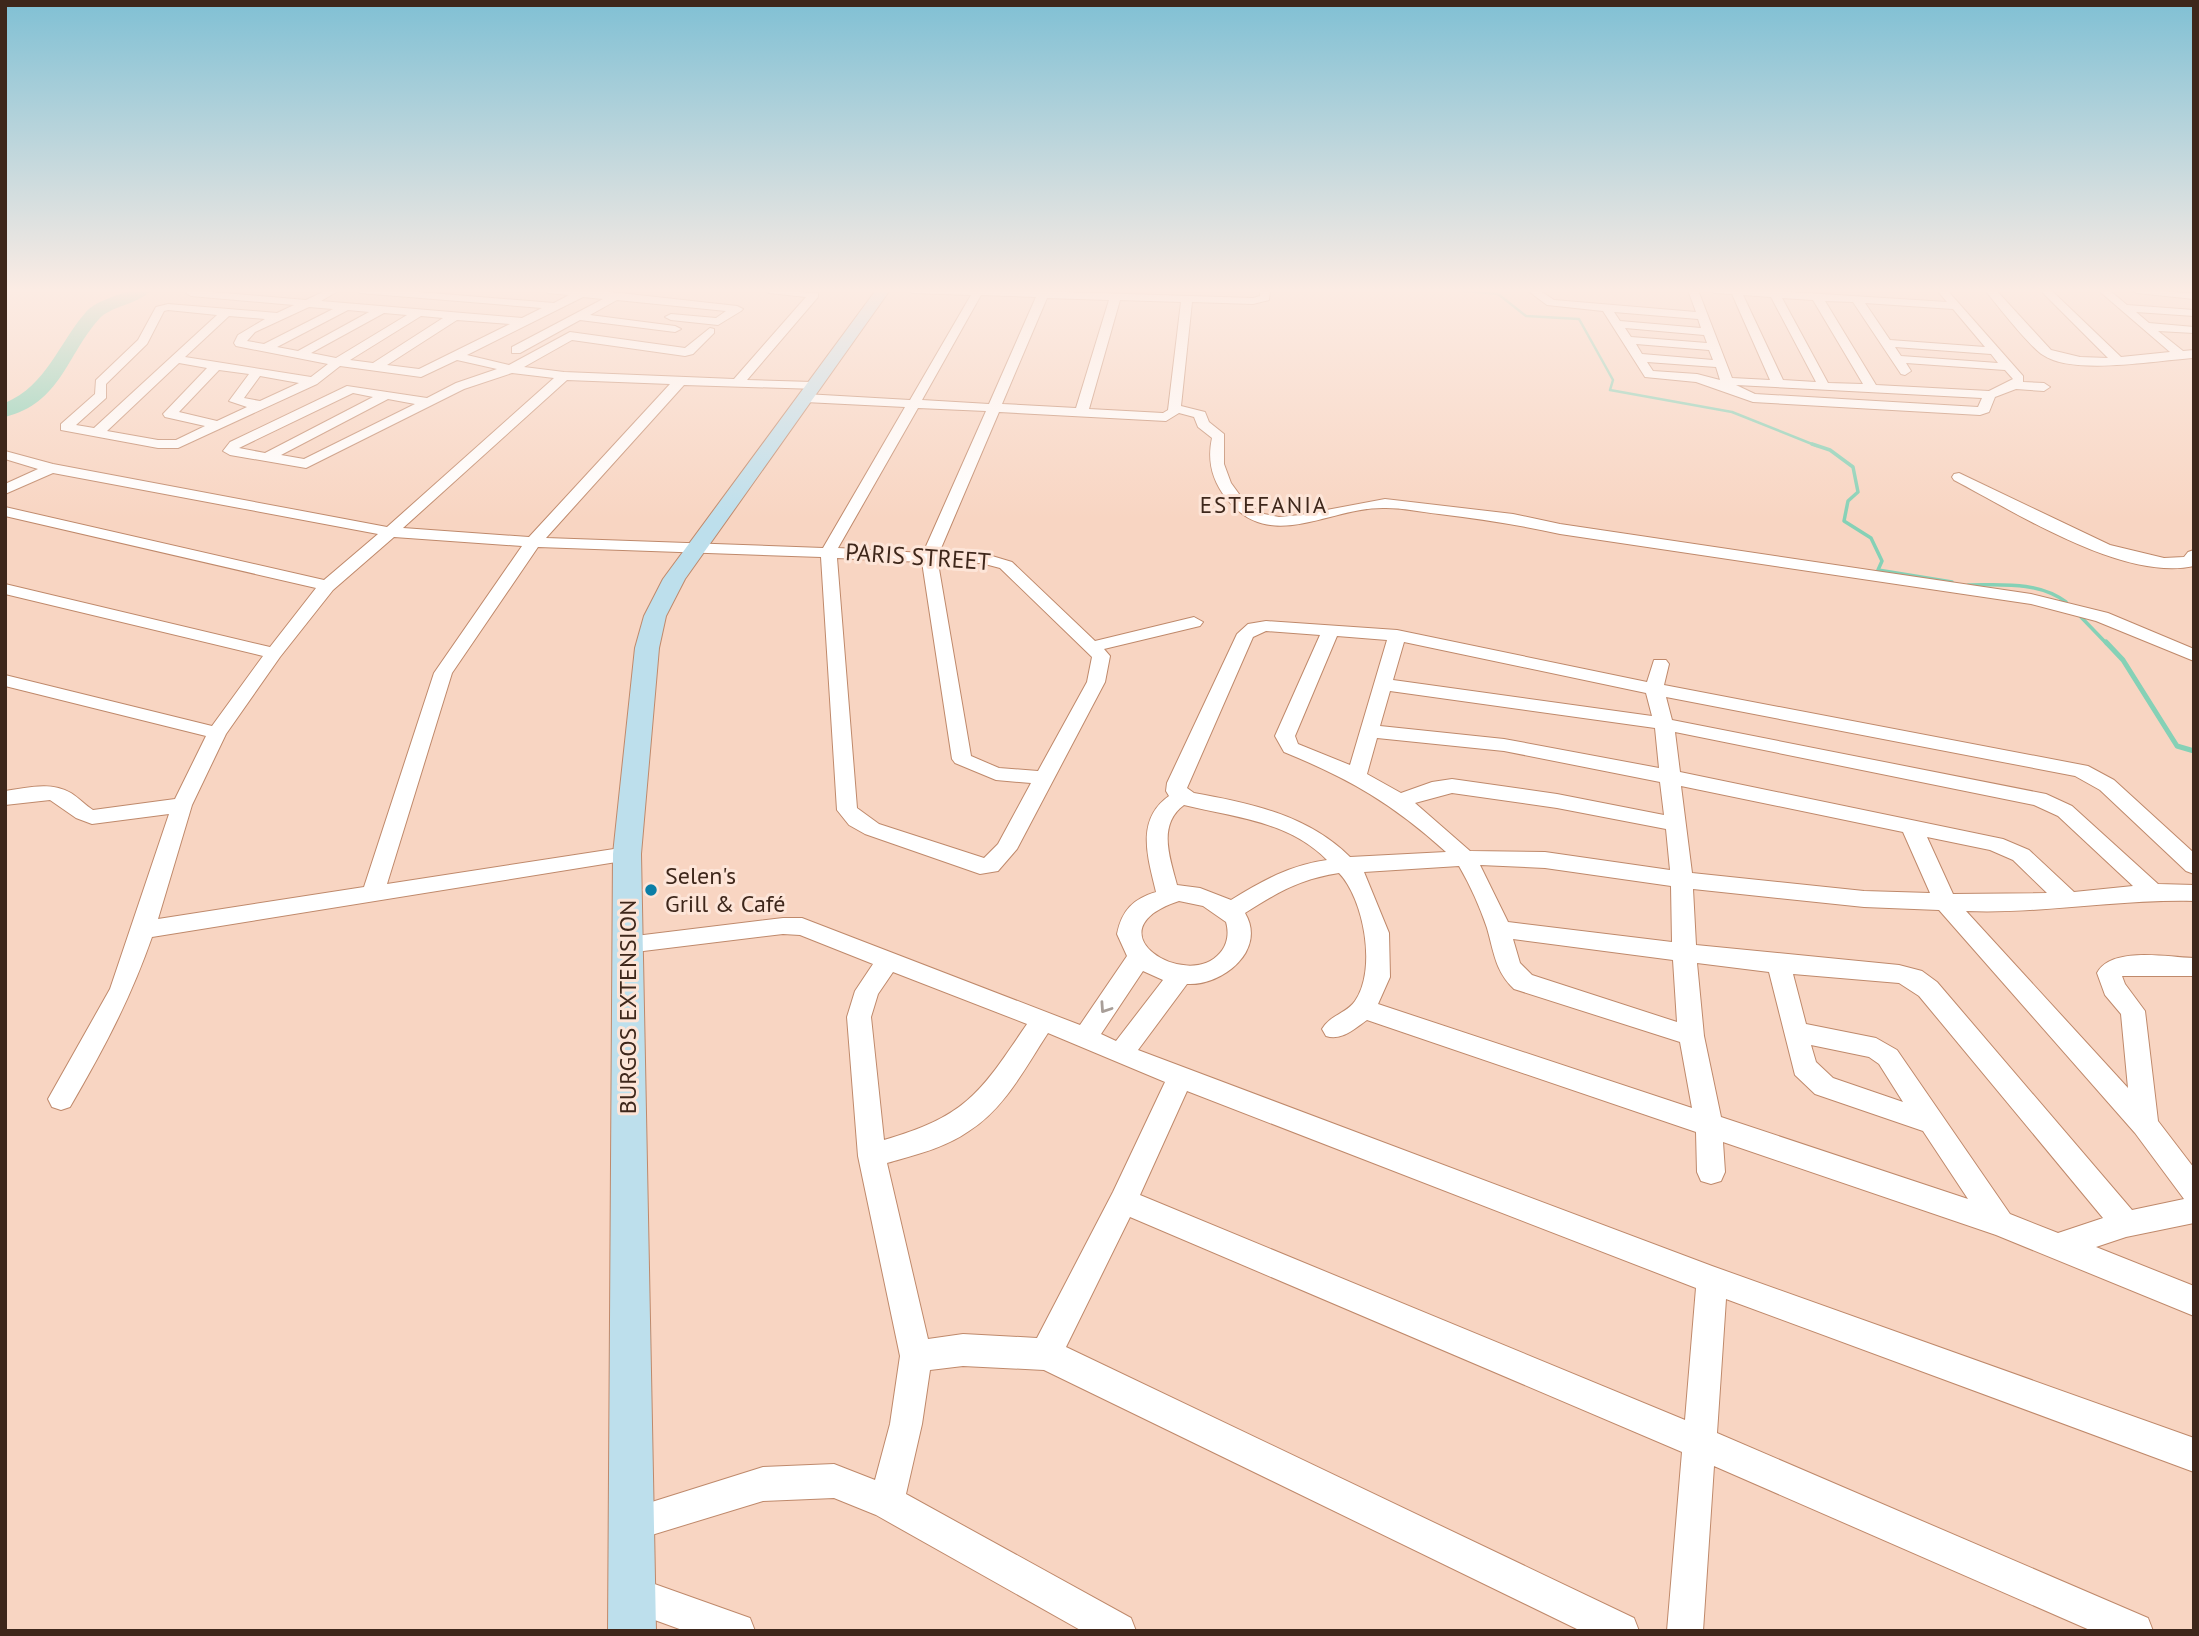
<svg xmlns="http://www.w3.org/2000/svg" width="2199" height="1636" viewBox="0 0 2199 1636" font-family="'PT Sans',sans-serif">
  <rect width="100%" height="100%" fill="#f8d5c2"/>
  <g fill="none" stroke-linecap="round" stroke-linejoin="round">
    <!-- stream-far2 -->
    <path stroke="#85d1b6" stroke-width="2.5" d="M 1453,290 L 1498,294 L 1526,316 L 1579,319 L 1613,380 L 1610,390 L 1732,412 L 1817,446"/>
    <!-- stream-far1 -->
    <path stroke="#85d1b6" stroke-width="3.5" d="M 1812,444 L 1830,450 L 1853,467 L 1858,492 L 1848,501 L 1844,521 L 1871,538 L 1882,561 L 1878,570 L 1952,582
      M 1968,585 C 2001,585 2038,581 2066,602
      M 2080,616 L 2107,644"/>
    <!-- stream -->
    <path stroke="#85d1b6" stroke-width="5" d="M 2106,642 L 2123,660 L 2177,746 L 2194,751"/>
    <!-- river -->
    <path fill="#85d1b6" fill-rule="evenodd" d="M 129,290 L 151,290 C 138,305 112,305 99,319 C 66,356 61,403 5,417 L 5,403 C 47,385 58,344 86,312 C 95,301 117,296 129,290 Z"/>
    <defs>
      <path id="minor" d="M 189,290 L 306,300 L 327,290 L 340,290 L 321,301 L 522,318 L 542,308 L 360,293 L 355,290 L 394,290 L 554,303 L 569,295 L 548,293 L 543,290 L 593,290 L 737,306 L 743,309 L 741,311 L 718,325 L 671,320 L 665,317 L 671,314 L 716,318 L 726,311 L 617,300 L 590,315 L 675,326 L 681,329 L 675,332 L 580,320 L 520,353 L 512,353 L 512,347 L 603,299 L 583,297 L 467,355 L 509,365 L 570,332 L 685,348 L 710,328 L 714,329 L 714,333 L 693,354 L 685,356 L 572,340 L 524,367 L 564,372 L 734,379 L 806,297 L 769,293 L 764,290 L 818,293 L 818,297 L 747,380 L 813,382 L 819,386 L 817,389 L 684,385 L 546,538 L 823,548 L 905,407 L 805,402 L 799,398 L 805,394 L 910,400 L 971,295 L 912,293 L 907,290 L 999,290 L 1253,298 L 1260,296 L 1260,290 L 1270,290 L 1269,300 L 1253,304 L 1192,302 L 1181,406 L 1205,412 L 1209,422 L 1224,434 L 1224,464 L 1231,483 L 1247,505 L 1264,514 L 1279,517 L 1300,515 L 1385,499 L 1513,514 L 1560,524 L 2031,594 L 2108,613 L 2194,649 L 2194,661 L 2096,621 L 2031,604 L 1560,534 C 1520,525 1480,519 1439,514 C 1421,512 1403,508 1386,508 C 1330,506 1270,555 1226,498 C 1212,480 1207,461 1212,438 L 1198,427 L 1194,417 L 1179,413 L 1166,421 L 999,412 L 939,553 L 982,553 L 1012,562 L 1095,641 L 1194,617 L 1203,622 L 1200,626 L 1104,649 L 1110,656 L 1105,682 L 1017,849 L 998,871 L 980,874 L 865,834 L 849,825 L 837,810 L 821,557 L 538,547 L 452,673 L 387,884 L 627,847 L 635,849 L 638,854 L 635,859 L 152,937 C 130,1000 103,1050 70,1107 L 61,1110 L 52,1107 L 48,1099 L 110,989 L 169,814 L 92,824 L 76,818 L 50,800 L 5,805 L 5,791 C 27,788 50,781 71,793 C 79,798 85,805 93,810 L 175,799 L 206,736 L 5,686 L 5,675 L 212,726 L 263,656 L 5,594 L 5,584 L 270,647 L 316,588 L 5,516 L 5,507 L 324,580 L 378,534 L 53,473 L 5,494 L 5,484 L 38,469 L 5,459 L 5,451 L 53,464 L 387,527 L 554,378 L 512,373 L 464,389 L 306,468 L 230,455 L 223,451 L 230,442 L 347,386 L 427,398 L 456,383 L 497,369 L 457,360 L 421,377 L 340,366 L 317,384 L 178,448 L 158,448 L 61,430 L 61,424 L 95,394 L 96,380 L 138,340 L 156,307 L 168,304 L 277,313 L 294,305 L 191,296 L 186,293 ZM 981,295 L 1036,297 L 989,404 L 922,400 ZM 1047,298 L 1109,300 L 1076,408 L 1002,404 ZM 1120,300 L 1181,302 L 1168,410 L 1163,413 L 1089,409 ZM 309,307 L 333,309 L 264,344 L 247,341 L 255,332 ZM 168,310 L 217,315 L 94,428 L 76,425 L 106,398 L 106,384 L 147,344 L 164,311 ZM 348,310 L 369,312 L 298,351 L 277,347 ZM 384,313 L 407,315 L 336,358 L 311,353 ZM 229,316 L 265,319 L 238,335 L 234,343 L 236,346 L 328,364 L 311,377 L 185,357 ZM 421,316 L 443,318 L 373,363 L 350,360 ZM 457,320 L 510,324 L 419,369 L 387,365 ZM 179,363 L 207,368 L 163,414 L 165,417 L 205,426 L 176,440 L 158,440 L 107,431 ZM 219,370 L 249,374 L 229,401 L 247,407 L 217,421 L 179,412 ZM 260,376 L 299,383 L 260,401 L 244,398 ZM 567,380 L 670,384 L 529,537 L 403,528 ZM 353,393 L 373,397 L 265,453 L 239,448 ZM 388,399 L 415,404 L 304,459 L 281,455 ZM 918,408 L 986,411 L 923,553 L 838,548 ZM 394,537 L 522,546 L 434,673 L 364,887 L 158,919 L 192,805 L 226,734 L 280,657 L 333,590 ZM 837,558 L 922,562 L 952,759 L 955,763 L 996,780 L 1031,783 L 998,844 L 984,858 L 879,824 L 857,808 ZM 938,563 L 981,563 L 1000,568 L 1092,657 L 1087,682 L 1038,771 L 999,768 L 971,756 Z
        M 1527,290 L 1539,290 L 1554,300 L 1696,312 L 1688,290 L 1698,290 L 1732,378 L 1770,380 L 1732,294 L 1714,293 L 1709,290 L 1757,290 L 1947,302 L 1937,290 L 1947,290 L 2023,376 L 2023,382 L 2044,383 L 2050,387 L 2044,391 L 2016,389 L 1995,397 L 1989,412 L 1980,415 L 1753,402 L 1696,382 L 1645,377 L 1603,311 L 1547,305 ZM 1743,295 L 1771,297 L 1816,382 L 1783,380 ZM 1782,298 L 1813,300 L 1863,384 L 1828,383 ZM 1825,301 L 1853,302 L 1901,374 L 1905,375 L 1911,371 L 1906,363 L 2005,370 L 2013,379 L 1989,391 L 1876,385 ZM 1865,303 L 1953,309 L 1985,347 L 1890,340 ZM 1614,312 L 1698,319 L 1701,328 L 1620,321 ZM 1625,328 L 1704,335 L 1707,343 L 1631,337 ZM 1636,344 L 1709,350 L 1713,360 L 1642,354 ZM 1895,347 L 1991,354 L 1998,363 L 1901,356 ZM 1647,362 L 1716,367 L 1720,380 L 1697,374 L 1653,371 ZM 1736,385 L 1982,398 L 1978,407 L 1755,394 Z
        M 1985,290 L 1996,290 L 2051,350 L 2080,357 L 2108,358 L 2040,290 L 2051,290 L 2121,357 L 2170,352 L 2098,290 L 2109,290 L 2127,305 L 2194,310 L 2194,316 L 2136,312 L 2149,323 L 2194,327 L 2194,333 L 2158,331 L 2183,351 L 2194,350 L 2194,358 C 2158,360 2073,376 2043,355 C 2030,347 1996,304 1985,290 Z
        M 2132,290 L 2194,293 L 2194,299 L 2137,293 Z
        M 1959,473 L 2110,545 L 2164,558 L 2184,557 L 2188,552 L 2194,550 L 2194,566 C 2124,582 2015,512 1954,480 L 1952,477 L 1954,474 Z
        M 1266,621 L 1397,630 L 1647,682 L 1654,660 L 1666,660 L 1669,664 L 1664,685 L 2088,766 L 2114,780 L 2194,853 L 2194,874 L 2186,871 L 2100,790 L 2075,776 L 1666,697 L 1672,720 L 2046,794 L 2072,806 L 2158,884 L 2194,885 L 2194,901 C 2118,899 2043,914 1966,911 L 2128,1088 L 2121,1014 L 2105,995 L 2097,973 C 2111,946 2167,957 2194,958 L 2194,976 L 2122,976 L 2125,984 L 2145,1011 L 2158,1121 L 2194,1168 L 2194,1223 L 2126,1237 L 2096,1247 L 2194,1286 L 2194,1316 L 1996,1235 L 1723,1142 L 1725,1172 L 1721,1181 L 1711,1184 L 1701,1181 L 1697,1172 L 1696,1132 L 1367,1020 C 1354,1029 1342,1041 1326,1036 L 1322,1029 C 1330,1015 1347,1013 1355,1001 C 1377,970 1364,899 1339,873 C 1300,879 1278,892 1245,913 C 1267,950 1223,986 1187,984 L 1138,1050 L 1712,1266 L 2194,1438 L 2194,1472 L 1726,1299 L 1717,1433 L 2148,1618 L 2153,1631 L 2092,1631 L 1714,1466 L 1703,1631 L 1667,1631 L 1682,1452 L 1130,1217 L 1066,1347 L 1634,1618 L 1639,1631 L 1581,1631 L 1044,1370 L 963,1366 L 930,1370 L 922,1424 L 906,1494 L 1131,1618 L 1136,1631 L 1082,1631 L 876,1515 L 834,1498 L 763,1501 L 632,1541 L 620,1536 L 615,1524 L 620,1512 L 763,1467 L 834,1464 L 875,1480 L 890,1424 L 900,1356 L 858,1156 L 847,1017 L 855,991 L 873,964 L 800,935 L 783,934 L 627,953 L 619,950 L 615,944 L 619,938 L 783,918 L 802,918 L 1080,1025 L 1127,956 L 1117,934 C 1122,910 1133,899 1156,892 C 1148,858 1135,820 1169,796 L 1166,791 L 1167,783 L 1237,634 L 1248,624 ZM 1266,631 L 1320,635 L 1275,736 L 1284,752 C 1350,779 1393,804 1446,852 L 1350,857 C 1308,815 1250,803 1194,793 L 1187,788 L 1253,637 ZM 1337,636 L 1387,640 L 1350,765 L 1298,744 L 1295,736 ZM 1404,642 L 1646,693 L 1652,716 L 1393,680 ZM 1390,691 L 1655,728 L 1659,768 L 1504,739 L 1380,726 ZM 1675,732 L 2034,805 L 2058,816 L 2133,886 L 2074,892 L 2029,850 L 2003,839 L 1680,772 ZM 1377,738 L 1504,751 L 1660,782 L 1664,815 L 1557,794 L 1452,779 L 1432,782 L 1401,793 L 1367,774 ZM 1681,786 L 1903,832 L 1930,893 L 1864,891 L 1692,873 ZM 1452,793 L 1557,808 L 1666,829 L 1670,870 L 1545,852 L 1470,851 L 1415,803 ZM 1184,805 C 1233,817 1289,821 1327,860 C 1290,865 1262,881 1231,900 L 1200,888 L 1177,885 C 1170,858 1157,825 1184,805 ZM 1927,837 L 1990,850 L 2013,860 L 2047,893 L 1953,894 ZM 1480,865 L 1545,868 L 1671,886 L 1672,942 L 1508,922 ZM 1459,866 C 1470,885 1480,907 1487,928 C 1494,952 1495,971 1514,989 L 1680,1042 L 1692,1108 L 1378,1004 L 1390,977 L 1389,933 L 1364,872 ZM 1693,889 L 1864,907 L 1939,910 L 2135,1133 L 2184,1199 L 2132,1210 L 1937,982 L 1922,971 L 1899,965 L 1696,945 ZM 1179,901 L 1203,906 L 1226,922 C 1229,932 1228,944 1220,953 C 1187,992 1088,931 1179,901 ZM 1513,939 L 1673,960 L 1677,1022 L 1532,975 L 1520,963 ZM 1697,963 L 1769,972 L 1795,1075 L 1815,1094 L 1923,1131 L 1968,1199 L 1721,1117 L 1704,1036 ZM 1143,971 L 1163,980 L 1116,1041 L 1101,1034 ZM 893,972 L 1027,1024 C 980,1093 967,1116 884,1140 L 871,1017 L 878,994 ZM 1793,974 L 1899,983 L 1919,996 L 2103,1218 L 2058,1233 L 2010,1214 L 1897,1050 L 1876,1038 L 1806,1024 ZM 1048,1033 L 1165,1082 L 1113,1192 L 1037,1338 L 963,1334 L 928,1339 L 887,1163 C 915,1155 945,1148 969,1131 C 1005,1108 1025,1068 1048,1033 ZM 1811,1045 L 1869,1057 L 1879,1064 L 1903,1102 L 1833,1078 L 1816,1062 ZM 1187,1091 L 1696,1288 L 1685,1420 L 1140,1195 Z
        M 632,1576 L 750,1618 L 755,1631 L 685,1631 L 619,1607 L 614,1594 L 619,1581 Z"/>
      <path id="secondary" d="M 876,290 L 890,290 L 685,579 L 666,616 L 659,648 L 641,854 L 656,1631 L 608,1631 L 613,854 L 635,648 L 644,616 L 663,579 Z"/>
    </defs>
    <!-- minor casing -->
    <use href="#minor" stroke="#bf896b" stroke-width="2"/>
    <!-- secondary casing -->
    <use href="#secondary" stroke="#bf896b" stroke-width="2"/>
    <!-- minor -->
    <use href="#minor" fill="#fff" fill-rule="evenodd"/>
    <!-- secondary -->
    <use href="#secondary" fill="#bddfec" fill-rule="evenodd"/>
  </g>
  <!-- one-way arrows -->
  <defs><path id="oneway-chevron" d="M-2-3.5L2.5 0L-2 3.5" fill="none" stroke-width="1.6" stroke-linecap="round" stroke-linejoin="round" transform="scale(1.75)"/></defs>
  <use stroke="#a89e98" href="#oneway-chevron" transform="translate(1105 1008) rotate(124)"/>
  <!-- sky -->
  <linearGradient id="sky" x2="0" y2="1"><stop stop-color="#80c0d4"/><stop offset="0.56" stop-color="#fcece4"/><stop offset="1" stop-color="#fcece4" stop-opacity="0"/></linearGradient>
  <rect width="2199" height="519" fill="url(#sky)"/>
  <!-- markers -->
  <circle fill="#0b7ea6" stroke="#fde5d8" stroke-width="2.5" cx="651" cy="890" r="7"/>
  <g text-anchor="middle" stroke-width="6" stroke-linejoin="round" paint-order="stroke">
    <!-- far-quarter labels -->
    <g font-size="23" letter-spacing="2" fill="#3e271b" stroke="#fde5d8">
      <text x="1264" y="513">ESTEFANIA</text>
    </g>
    <!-- street labels -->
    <g font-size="24" fill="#3e271b" stroke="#fde5d8">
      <text transform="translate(918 557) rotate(4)" y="8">PARIS STREET</text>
      <text transform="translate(628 1007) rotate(-90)" y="8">BURGOS EXTENSION</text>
    </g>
    <!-- poi labels -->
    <g font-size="24" fill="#3e271b" stroke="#fde5d8" text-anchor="start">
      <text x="665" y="884">Selen's<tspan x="665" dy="28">Grill &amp; Café</tspan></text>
    </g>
  </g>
  <!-- border -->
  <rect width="2199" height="1636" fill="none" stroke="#3e271b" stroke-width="14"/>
</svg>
